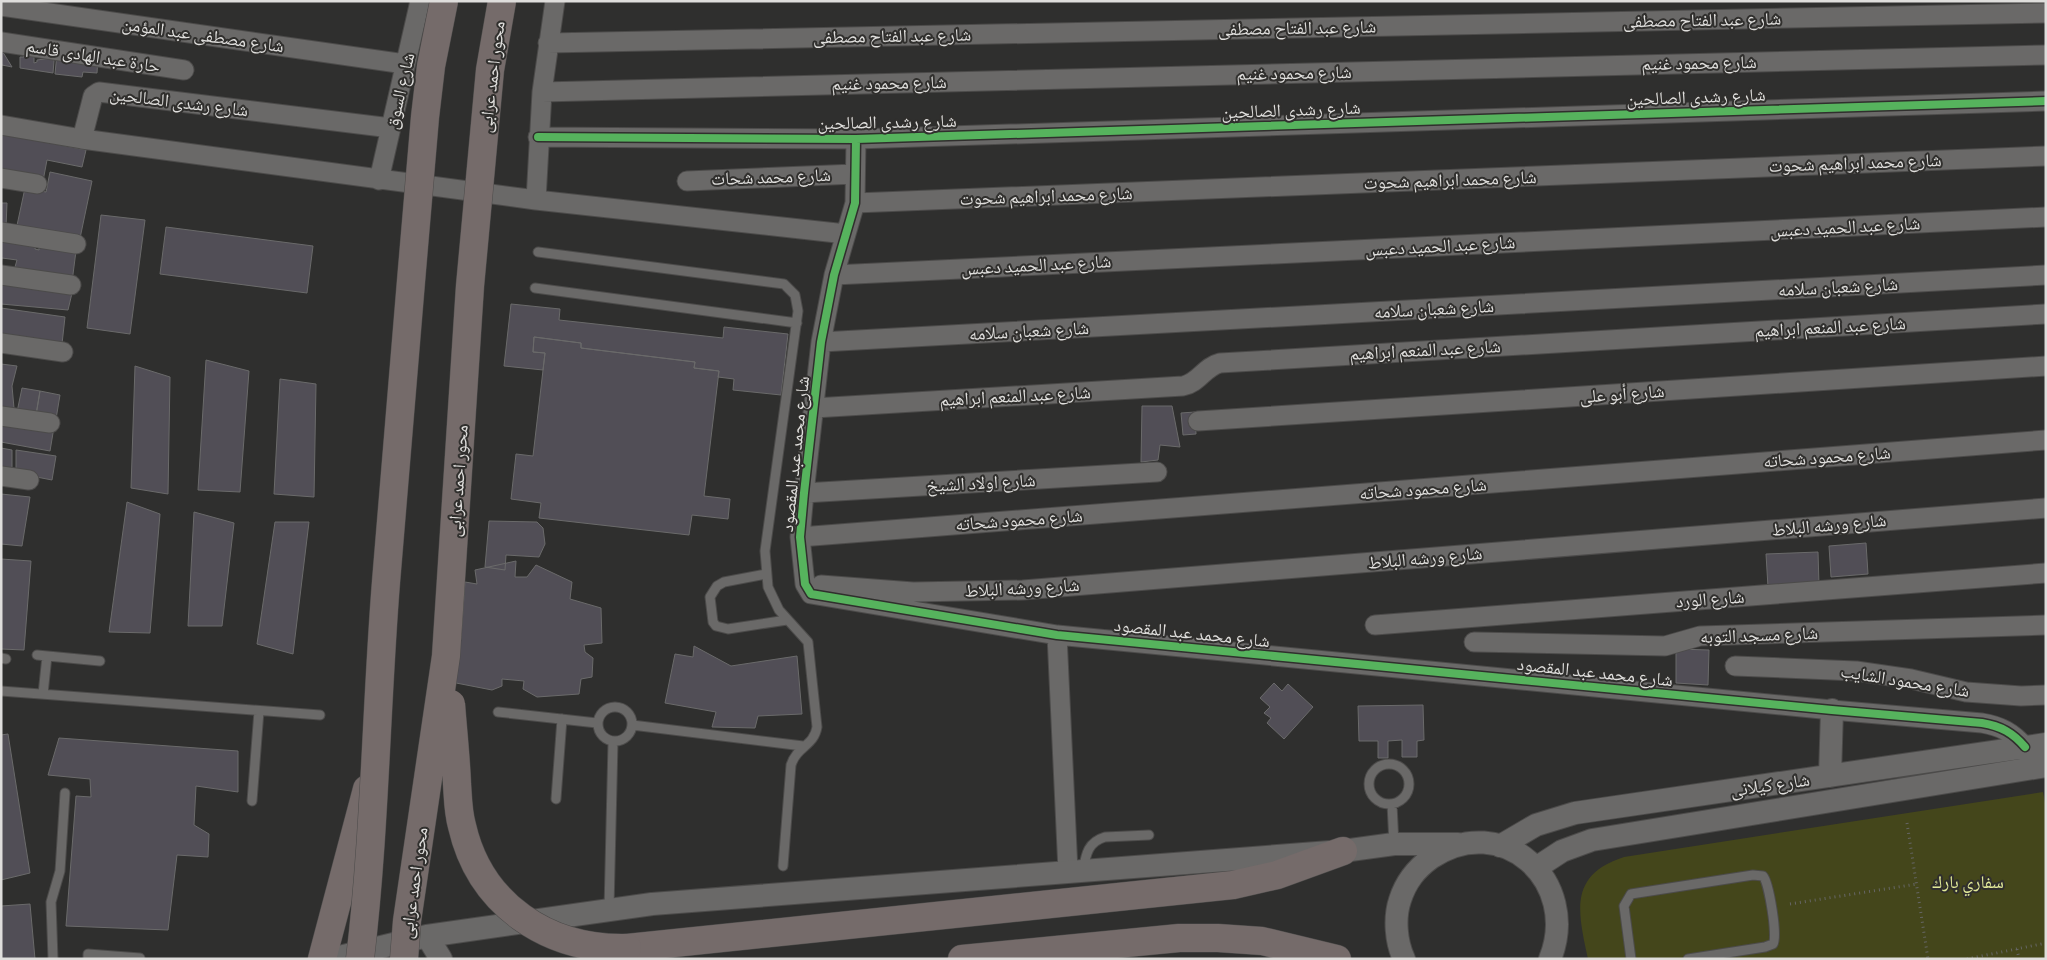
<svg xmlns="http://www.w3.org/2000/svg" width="2047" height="960" viewBox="0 0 2047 960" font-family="'Source Sans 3','Noto Naskh Arabic',sans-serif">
  <rect width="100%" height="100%" fill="#2f2f2e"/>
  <!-- green -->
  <path fill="#44461b" d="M 2043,792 L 2046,808 L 2046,959 L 1588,959 C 1578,912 1568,875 1624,857 Z"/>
  <!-- building -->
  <path fill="#514e56" stroke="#6a6a6a" d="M 1,49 L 12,67 L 2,65 L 1,67 Z
    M 34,52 L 34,63 L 37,62 L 37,60 L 52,58 L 54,61 L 53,73 L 20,68 L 20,57 L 24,57 L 24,53 Z
    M 57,53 L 98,58 L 97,73 L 83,72 L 82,77 L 55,74 Z
    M 1,133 L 86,150 L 82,167 L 47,160 L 43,181 L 1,173 Z
    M 50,172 L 92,181 L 79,243 L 16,230 L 25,188 L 46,192 Z
    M 1,203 L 7,203 L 6,227 L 1,226 Z
    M 101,215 L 145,220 L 130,334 L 87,328 Z
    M 166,227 L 313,246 L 307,293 L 160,274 Z
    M 1,237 L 36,242 L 35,249 L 39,250 L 39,245 L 76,251 L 72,282 L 25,275 L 26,269 L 15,267 L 17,260 L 2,258 L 1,264 Z
    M 1,279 L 73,289 L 68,310 L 1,304 Z
    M 511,304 L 560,309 L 559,320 L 723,338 L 724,327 L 788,334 L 781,395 L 733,390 L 734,379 L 718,377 L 719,371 L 694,368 L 695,362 L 581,348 L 581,343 L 534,337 L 533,352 L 545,353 L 543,370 L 504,366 Z
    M 1,308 L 65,317 L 62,344 L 1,336 Z
    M 534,337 L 581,343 L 581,348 L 695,362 L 694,368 L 719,371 L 704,496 L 730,499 L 728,519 L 692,515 L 689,535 L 539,518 L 541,503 L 511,499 L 516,454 L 533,456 L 545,353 L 533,352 Z
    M 206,360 L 249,371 L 240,492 L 198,490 Z
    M 1,364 L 17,366 L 12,386 L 14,408 L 1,407 Z
    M 135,366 L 170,377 L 168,494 L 131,488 Z
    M 280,379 L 316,384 L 314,497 L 274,494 Z
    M 22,388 L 40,391 L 36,415 L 17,412 Z
    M 40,391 L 60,395 L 56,419 L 36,415 Z
    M 1142,406 L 1172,406 L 1180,447 L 1160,445 L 1158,460 L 1141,462 Z
    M 1195,412 L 1196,434 L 1183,435 L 1181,413 Z
    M 1,417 L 54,427 L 50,451 L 1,442 Z
    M 1,448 L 12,450 L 12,468 L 1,470 Z
    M 16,450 L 56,456 L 52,480 L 16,473 Z
    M 1,494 L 30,497 L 22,546 L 1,544 Z
    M 127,502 L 160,514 L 150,633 L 109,632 Z
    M 194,512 L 234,523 L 222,626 L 188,626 Z
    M 489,521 L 537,522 L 543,528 L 545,544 L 539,557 L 506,555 L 505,570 L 485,567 Z
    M 275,522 L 309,522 L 293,654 L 257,644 Z
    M 1866,543 L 1868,574 L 1831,577 L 1829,546 Z
    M 1818,552 L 1819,585 L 1768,587 L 1766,554 Z
    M 1,559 L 31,561 L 24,650 L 1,649 Z
    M 516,561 L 515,577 L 527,577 L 536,565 L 572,582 L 570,599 L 601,608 L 602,643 L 584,645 L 585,652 L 593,658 L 592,677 L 581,679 L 579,694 L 537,697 L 523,689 L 524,681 L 502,679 L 502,686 L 492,690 L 451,682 L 461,638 L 465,582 L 477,584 L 475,570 Z
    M 694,646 L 731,666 L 797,656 L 802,714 L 758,716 L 755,728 L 712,727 L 716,712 L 665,703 L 675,654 L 693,657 Z
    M 1676,649 L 1709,650 L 1708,685 L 1676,683 Z
    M 1274,683 L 1282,691 L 1288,684 L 1313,707 L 1284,739 L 1267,723 L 1271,718 L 1264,713 L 1270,707 L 1260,698 Z
    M 1423,705 L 1424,740 L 1417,741 L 1417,757 L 1402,757 L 1402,740 L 1388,741 L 1388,758 L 1378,758 L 1378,741 L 1359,741 L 1358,706 Z
    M 8,734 L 30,873 L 1,880 L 1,735 Z
    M 59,738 L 238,751 L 238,792 L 196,786 L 194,825 L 209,834 L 208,857 L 177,855 L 168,930 L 66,926 L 76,796 L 91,797 L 90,779 L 48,775 Z
    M 30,904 L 35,959 L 1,959 L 1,906 Z"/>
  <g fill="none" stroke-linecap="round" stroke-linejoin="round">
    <defs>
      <path id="service" d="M 538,252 L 784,284 L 795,295 L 798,311 L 765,551 L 768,587 L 779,610 L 808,642 L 817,727 C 814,746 797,746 791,765 L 783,866
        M 535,288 L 797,323
        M 766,574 L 724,582 L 717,586 L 710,597 L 713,622 L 716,626 L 728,629 L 787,620
        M 37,655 L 100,661
        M 1,658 L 6,659
        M 1,691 L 320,715
        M 43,694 L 47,656
        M598 724a17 17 0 1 1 34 0a17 17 0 1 1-34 0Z
        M 498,712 L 597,723
        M 632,725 L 803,746
        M1369 784a20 20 0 1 1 40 0a20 20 0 1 1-40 0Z
        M 556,799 L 562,719
        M 252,801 L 259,711
        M 1392,804 L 1394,844
        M 1083,870 C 1086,854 1088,842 1105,837 L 1149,835
        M 609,909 L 613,742
        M 53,959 L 51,902 L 60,871 L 65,793
        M 88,959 L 88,954 L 140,958
        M 1631,959 L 1624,906 L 1631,894 L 1753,875 L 1763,876 C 1769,883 1778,937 1773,944 L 1765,947 L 1688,959"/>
      <path id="minor" d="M 1,6 L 405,64
        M 1,42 L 184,70
        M 548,43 L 2046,13
        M 542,92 L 2046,55
        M 1,125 L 82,139 L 93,96 L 99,92 L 391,128
        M 538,137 L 856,139 L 2046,101
        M 82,139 L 536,200 L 846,234
        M 856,139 L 855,203 L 834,275 L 821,342 L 804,493 L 800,537 L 805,584 L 811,594 L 1057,635 L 1832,710 L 1982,723 C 2001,726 2013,733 2025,747
        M 1,178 L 37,184
        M 379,180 L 420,1
        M 687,181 L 855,174
        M 536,200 L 542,92 L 555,1
        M 855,203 L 2046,156
        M 1,232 L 76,244
        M 1,275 L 71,285
        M 834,275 L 2046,217
        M 821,342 L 2046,275
        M 1,343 L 63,352
        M 814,408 L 1183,386 C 1199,383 1204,367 1220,363 L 2046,314
        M 1,416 L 50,423
        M 1198,421 L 2046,366
        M 1,476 L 29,480
        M 804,493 L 1157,472
        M 800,537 L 2046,440
        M 821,585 L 913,592 L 1023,590 L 2046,508
        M 1375,625 L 2046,573
        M 1057,635 L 1068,871
        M 1474,642 L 1665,646 L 1700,636 L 2046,625
        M 1735,666 L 1856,671 L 1911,679 L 1966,692 L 2021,696 L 2046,695"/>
      <path id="tertiary" d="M 1830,776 L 1832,710
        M 1500,846 L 1536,825 L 1575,813 L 2046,744
        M 1536,868 L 1562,851 L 1592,840 L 2046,766
        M 427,936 L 441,959
        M 331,959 L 427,936 L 652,904 L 1343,851 L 1394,844 L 1458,844
        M 1404,959 C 1396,942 1394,918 1400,900 C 1406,881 1416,869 1431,858 C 1502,810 1581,881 1550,959"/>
      <path id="motorway" d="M 627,948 L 1233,885 L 1277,875 L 1343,851
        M 322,959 L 367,789
        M 962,959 L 1179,938 L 1218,938 L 1262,941 L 1337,959"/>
    </defs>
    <!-- service casing -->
    <use href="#service" stroke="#4c4b4a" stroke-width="11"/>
    <!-- minor casing -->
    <use href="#minor" stroke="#4c4b4a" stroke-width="21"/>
    <!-- tertiary casing -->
    <use href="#tertiary" stroke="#4c4b4a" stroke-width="24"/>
    <!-- motorway casing -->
    <use href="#motorway" stroke="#4c4b4a" stroke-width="29"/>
    <!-- path -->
    <path stroke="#666665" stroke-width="3" stroke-dasharray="1 4" stroke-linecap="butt" d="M 1907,823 L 1928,959
      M 1790,904 L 1917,884
      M 2017,949 L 2019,959
      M 1967,959 L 2046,943"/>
    <!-- service -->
    <use href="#service" stroke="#6a6968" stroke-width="9"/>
    <!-- minor -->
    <use href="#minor" stroke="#6a6968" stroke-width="19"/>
    <!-- tertiary -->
    <use href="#tertiary" stroke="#6a6968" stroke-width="22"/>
    <!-- motorway -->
    <use href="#motorway" stroke="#756b6a" stroke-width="28"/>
    <defs>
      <path id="motorway-bridge" d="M 451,704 C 453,731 456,758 457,784 C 458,798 458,812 462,826 C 480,905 548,950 627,948
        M 360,959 C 375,834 376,708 386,582 C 398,427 412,272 425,117 L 431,66 L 444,1
        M 404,959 L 407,921 L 446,656 L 470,286 L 490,70 L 502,1"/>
    </defs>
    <!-- motorway-bridge casing -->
    <use href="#motorway-bridge" stroke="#4c4b4a" stroke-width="29" stroke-linecap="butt"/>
    <!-- motorway-bridge -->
    <use href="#motorway-bridge" stroke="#756b6a" stroke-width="28"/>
    <defs>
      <path id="cycleway" d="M 538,137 L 856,139 L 2046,101
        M 856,139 L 855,203 L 834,275 L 821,342 L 804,493 L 800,537 L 805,584 L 811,594 L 1057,635 L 1832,710 L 1982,723 C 2001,726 2013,733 2025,747"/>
    </defs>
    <!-- cycleway casing -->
    <use href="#cycleway" stroke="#302f2d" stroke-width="11"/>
    <!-- cycleway -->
    <use href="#cycleway" stroke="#56b35d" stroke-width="8"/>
  </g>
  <g text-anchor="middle" stroke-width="4" stroke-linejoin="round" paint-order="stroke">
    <!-- street labels -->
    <g font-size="18" fill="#dfdedc" stroke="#302f2d">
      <text transform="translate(1702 20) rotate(-1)" y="6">شارع عبد الفتاح مصطفى</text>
      <text transform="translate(1297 28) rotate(-1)" y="6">شارع عبد الفتاح مصطفى</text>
      <text transform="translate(203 35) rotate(8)" y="6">شارع مصطفى عبد المؤمن</text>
      <text transform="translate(892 36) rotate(-1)" y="6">شارع عبد الفتاح مصطفى</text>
      <text transform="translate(93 56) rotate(9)" y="6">حارة عبد الهادى قاسم</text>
      <text transform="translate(1699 63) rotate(-1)" y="6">شارع محمود غنيم</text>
      <text transform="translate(1294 73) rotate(-1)" y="6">شارع محمود غنيم</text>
      <text transform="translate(492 77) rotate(-83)" y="6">محور احمد عرابى</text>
      <text transform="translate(889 83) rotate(-1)" y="6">شارع محمود غنيم</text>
      <text transform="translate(400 91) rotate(-77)" y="6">شارع السوق</text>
      <text transform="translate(1696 97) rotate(-2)" y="6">شارع رشدى الصالحين</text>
      <text transform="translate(179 102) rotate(7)" y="6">شارع رشدى الصالحين</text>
      <text transform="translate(1291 110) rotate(-2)" y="6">شارع رشدى الصالحين</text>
      <text transform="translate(887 122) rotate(-1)" y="6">شارع رشدى الصالحين</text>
      <text transform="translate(1855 163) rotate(-2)" y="6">شارع محمد ابراهيم شحوت</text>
      <text transform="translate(771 177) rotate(-2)" y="6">شارع محمد شحات</text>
      <text transform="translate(1450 180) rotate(-2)" y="6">شارع محمد ابراهيم شحوت</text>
      <text transform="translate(1046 196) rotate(-2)" y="6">شارع محمد ابراهيم شحوت</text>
      <text transform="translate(1845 227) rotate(-3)" y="6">شارع عبد الحميد دعبس</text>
      <text transform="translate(1440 246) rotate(-3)" y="6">شارع عبد الحميد دعبس</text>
      <text transform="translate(1036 265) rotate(-3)" y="6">شارع عبد الحميد دعبس</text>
      <text transform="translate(1838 287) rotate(-3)" y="6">شارع شعبان سلامه</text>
      <text transform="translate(1434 309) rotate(-3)" y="6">شارع شعبان سلامه</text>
      <text transform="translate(1830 327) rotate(-3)" y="6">شارع عبد المنعم ابراهيم</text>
      <text transform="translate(1029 331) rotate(-3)" y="6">شارع شعبان سلامه</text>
      <text transform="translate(1425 350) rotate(-3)" y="6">شارع عبد المنعم ابراهيم</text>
      <text transform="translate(1622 394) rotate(-4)" y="6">شارع أبو على</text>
      <text transform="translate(1015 396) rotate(-3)" y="6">شارع عبد المنعم ابراهيم</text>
      <text transform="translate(795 454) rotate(-84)" y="6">شارع محمد عبد المقصود</text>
      <text transform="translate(1827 457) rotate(-4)" y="6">شارع محمود شحاته</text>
      <text transform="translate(458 481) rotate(-86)" y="6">محور احمد عرابى</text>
      <text transform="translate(981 483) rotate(-3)" y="6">شارع اولاد الشيخ</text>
      <text transform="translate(1423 489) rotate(-4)" y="6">شارع محمود شحاته</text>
      <text transform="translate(1019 520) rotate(-4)" y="6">شارع محمود شحاته</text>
      <text transform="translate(1829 525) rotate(-5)" y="6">شارع ورشه البلاط</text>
      <text transform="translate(1425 558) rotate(-5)" y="6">شارع ورشه البلاط</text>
      <text transform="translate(1022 588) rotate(-3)" y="6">شارع ورشه البلاط</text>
      <text transform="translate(1710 599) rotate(-4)" y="6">شارع الورد</text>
      <text transform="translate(1192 633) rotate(6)" y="6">شارع محمد عبد المقصود</text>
      <text transform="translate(1759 635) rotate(-2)" y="6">شارع مسجد التوبه</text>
      <text transform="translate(1595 672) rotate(6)" y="6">شارع محمد عبد المقصود</text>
      <text transform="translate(1905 681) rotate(9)" y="6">شارع محمود الشايب</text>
      <text transform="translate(1770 785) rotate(-8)" y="6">شارع كيلانى</text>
      <text transform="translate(414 883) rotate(-82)" y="6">محور احمد عرابى</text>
    </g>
    <!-- park labels -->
    <g font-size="18" fill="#e2ea99" stroke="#302f2d">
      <text x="1968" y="888">سفاري بارك</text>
    </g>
  </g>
  <!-- border -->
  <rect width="2047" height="960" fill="none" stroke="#dfdedc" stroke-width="5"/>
</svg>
